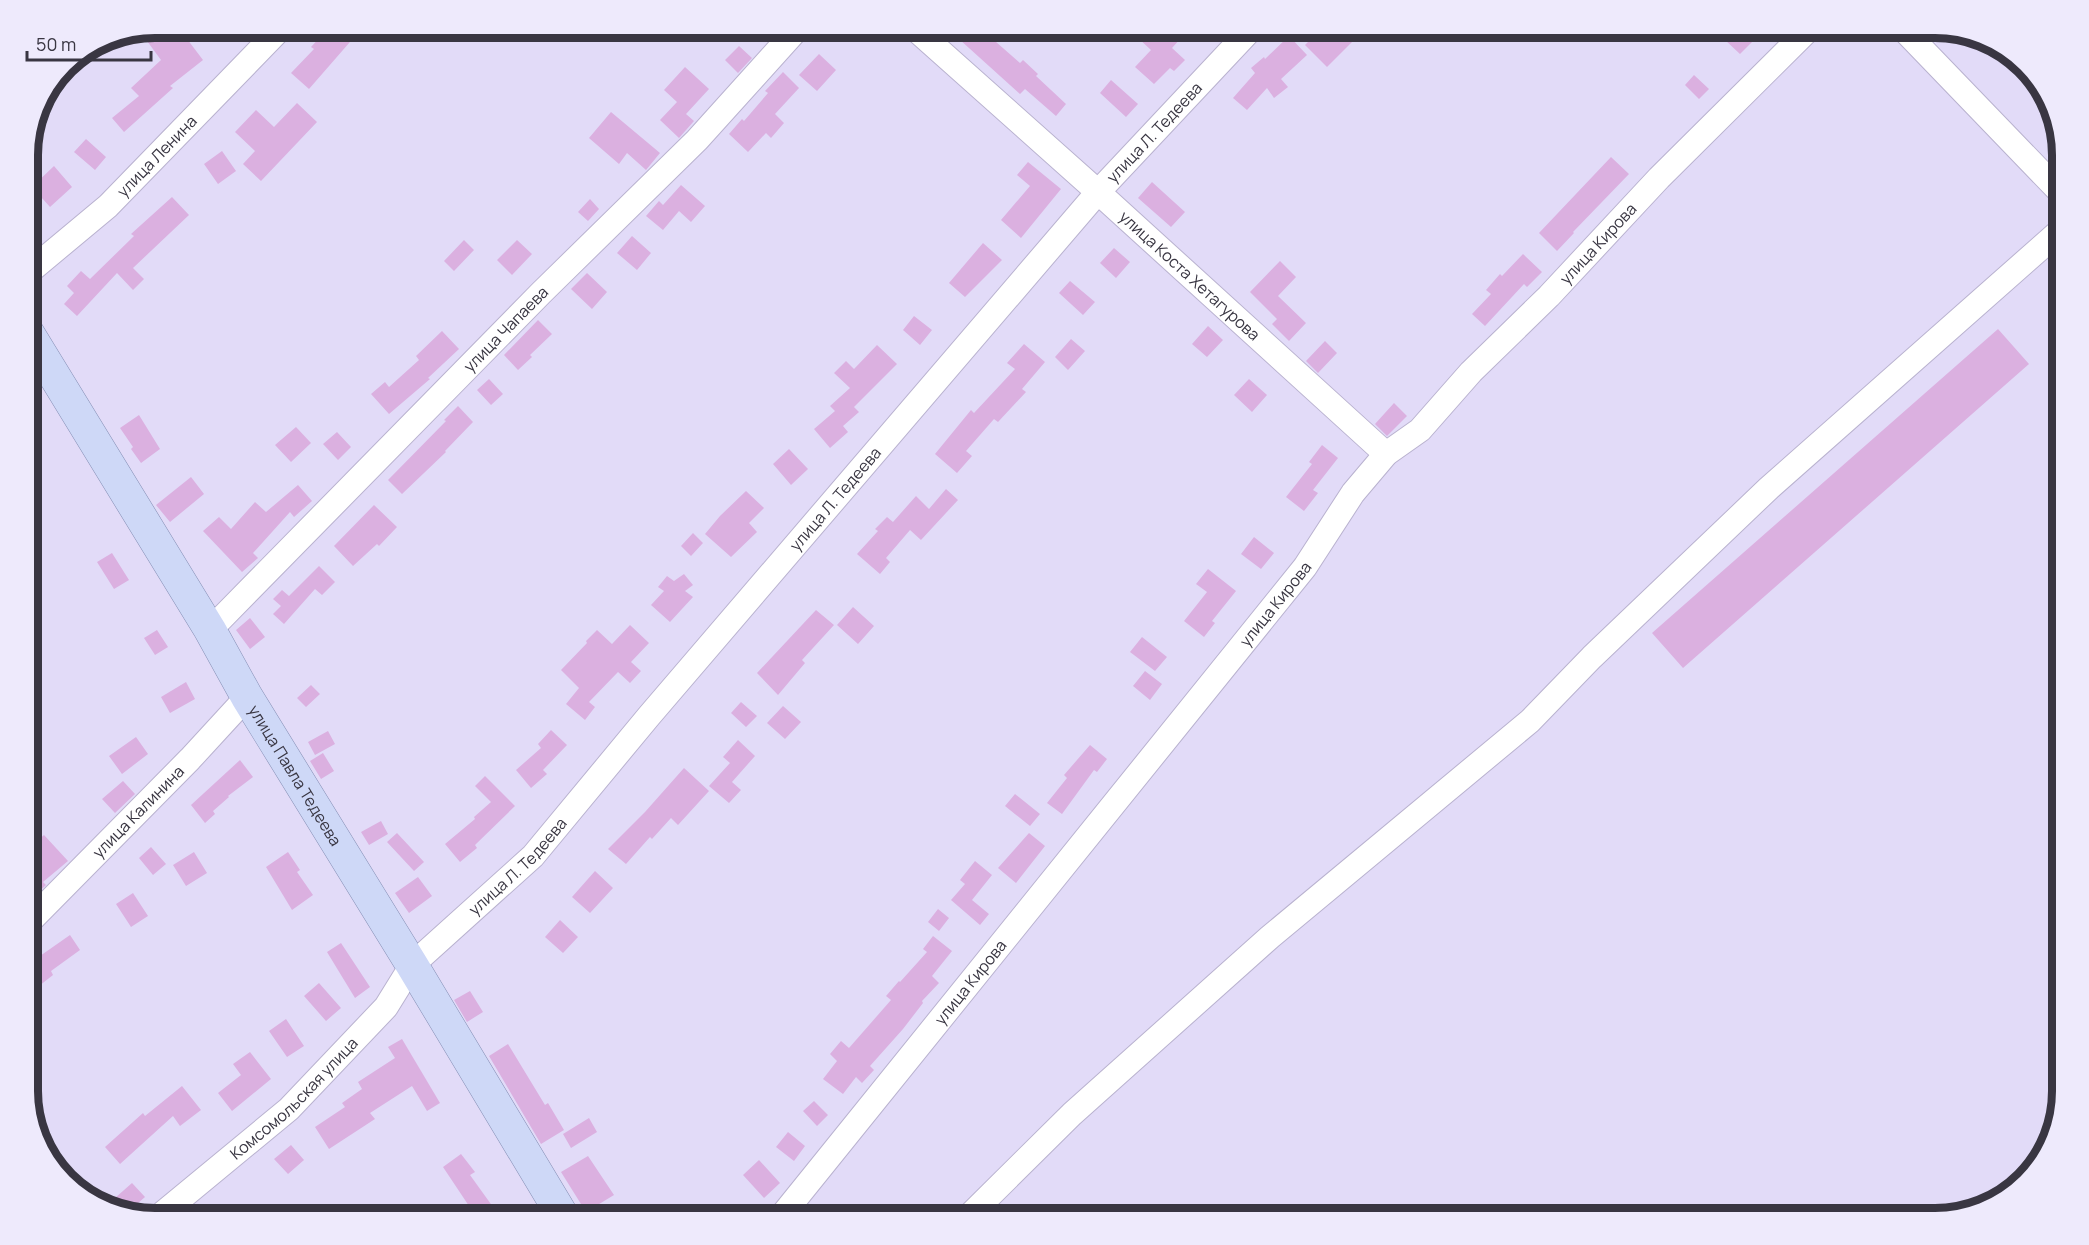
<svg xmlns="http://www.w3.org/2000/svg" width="2089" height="1245" viewBox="0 0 2089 1245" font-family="Manrope,sans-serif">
  <rect width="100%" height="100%" fill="#e2dbf8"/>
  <!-- building -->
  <path fill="#dbb0e0" d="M 165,27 L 178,27 L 203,60 L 170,86 L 173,88 L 124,132 L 112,118 L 139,96 L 131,88 L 161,60 L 147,41 Z
    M 335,27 L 363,27 L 309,89 L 291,73 L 314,49 L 311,47 L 324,33 L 327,36 Z
    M 971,27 L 979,27 L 1020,63 L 1023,60 L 1038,74 L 1036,76 L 1066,104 L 1056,116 L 1025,89 L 1020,94 L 959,39 Z
    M 1146,27 L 1169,27 L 1181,38 L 1172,48 L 1185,60 L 1174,71 L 1170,68 L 1154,84 L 1135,67 L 1151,50 L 1137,37 Z
    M 1323,27 L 1338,27 L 1353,41 L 1327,67 L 1305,45 Z
    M 1738,27 L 1767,27 L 1740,54 L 1725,40 Z
    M 1289,36 L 1307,55 L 1281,79 L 1288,87 L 1274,98 L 1267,88 L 1247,110 L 1233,98 L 1255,73 L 1251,68 L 1264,57 L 1265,59 Z
    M 739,46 L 752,58 L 738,73 L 725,60 Z
    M 819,54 L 836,70 L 817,91 L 799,75 Z
    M 685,67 L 709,89 L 686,114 L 694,121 L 679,138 L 660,120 L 677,102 L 664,90 Z
    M 783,72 L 799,88 L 775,114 L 784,123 L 771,138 L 766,133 L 748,152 L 729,134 L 742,119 L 744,121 L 768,93 L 765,91 Z
    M 1694,75 L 1709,89 L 1699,99 L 1685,85 Z
    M 1111,80 L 1138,104 L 1126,117 L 1100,93 Z
    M 297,103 L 317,122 L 261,181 L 243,164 L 255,151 L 235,132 L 256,110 L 274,127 Z
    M 611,112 L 660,153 L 646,170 L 627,153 L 619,164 L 589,138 Z
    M 86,139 L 106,157 L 95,170 L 74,152 Z
    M 222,151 L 236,171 L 218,184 L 204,164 Z
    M 1611,157 L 1629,174 L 1573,232 L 1574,233 L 1557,251 L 1539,233 Z
    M 1028,162 L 1061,189 L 1021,238 L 1001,220 L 1030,186 L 1017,175 Z
    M 54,166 L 72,187 L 50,207 L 32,187 Z
    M 1152,182 L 1185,212 L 1171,227 L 1138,198 Z
    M 681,185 L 705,206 L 691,222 L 679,211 L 663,230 L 646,216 L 659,201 L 663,205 Z
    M 172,197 L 189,215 L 133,268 L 144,279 L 133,290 L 117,273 L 77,316 L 64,304 L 74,293 L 67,286 L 81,271 L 90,279 L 134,236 L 131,234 Z
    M 590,199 L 599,209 L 588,221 L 578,212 Z
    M 632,236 L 651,253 L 637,270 L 617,253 Z
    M 464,240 L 474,250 L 454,271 L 444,261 Z
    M 517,240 L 532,254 L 512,275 L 497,260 Z
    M 983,243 L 1002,260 L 965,297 L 949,283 Z
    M 1114,248 L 1130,262 L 1116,278 L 1100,263 Z
    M 1523,254 L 1542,272 L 1527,287 L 1524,284 L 1485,326 L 1472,314 L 1491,294 L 1486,290 L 1500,274 L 1502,276 Z
    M 1280,261 L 1296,277 L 1278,296 L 1306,323 L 1289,341 L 1272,324 L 1277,319 L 1250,292 Z
    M 587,273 L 607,292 L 592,309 L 571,289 Z
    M 1070,281 L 1095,302 L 1083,315 L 1059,293 Z
    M 914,316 L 932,330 L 920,345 L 903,330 Z
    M 538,320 L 552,334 L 530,355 L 532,357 L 518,370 L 504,355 Z
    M 1208,326 L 1223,340 L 1207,357 L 1192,344 Z
    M 1998,329 L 2029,364 L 1683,668 L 1652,633 Z
    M 442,331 L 459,349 L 428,378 L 430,379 L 389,414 L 371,394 L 385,382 L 389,387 L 419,360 L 416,356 Z
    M 1071,339 L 1085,351 L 1068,370 L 1055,357 Z
    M 1325,341 L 1337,353 L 1318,373 L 1306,361 Z
    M 1024,344 L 1045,362 L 1022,389 L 1026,392 L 998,422 L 994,419 L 966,451 L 972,456 L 957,473 L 935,454 L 971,410 L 974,413 L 1015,369 L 1007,363 Z
    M 877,345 L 897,364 L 854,407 L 859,412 L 843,426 L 848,432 L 830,448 L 814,429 L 835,411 L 830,406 L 850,388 L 834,373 L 846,361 L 854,369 Z
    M 489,379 L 503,394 L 491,405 L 477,390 Z
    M 1249,379 L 1267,395 L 1252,412 L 1234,395 Z
    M 1394,403 L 1407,416 L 1387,436 L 1375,424 Z
    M 458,406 L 473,422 L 445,451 L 446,452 L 402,494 L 388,480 L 446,421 L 444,420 Z
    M 139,415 L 160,449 L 141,463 L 131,449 L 133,447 L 120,428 Z
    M 296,427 L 311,443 L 291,462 L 275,445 Z
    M 337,432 L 351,447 L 338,460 L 323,444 Z
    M 1322,445 L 1338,458 L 1313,490 L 1318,493 L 1304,511 L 1286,497 L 1312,464 L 1309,462 Z
    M 789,449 L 808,469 L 791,485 L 773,464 Z
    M 191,477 L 204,494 L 170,522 L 156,505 Z
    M 298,485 L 312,501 L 294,517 L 290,512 L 253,553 L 258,558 L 242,572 L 203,531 L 219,517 L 231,529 L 255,502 L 266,512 Z
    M 946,489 L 958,500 L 921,540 L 910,530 L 886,558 L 890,562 L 880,574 L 857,554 L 878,531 L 875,529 L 887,517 L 893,522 L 916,496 L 929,509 Z
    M 746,491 L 764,508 L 749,523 L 757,532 L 731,557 L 705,534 L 720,516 Z
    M 374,505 L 397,527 L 379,546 L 377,544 L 353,566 L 334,546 Z
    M 693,533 L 703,543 L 691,556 L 681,546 Z
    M 1254,537 L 1274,553 L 1261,569 L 1241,554 Z
    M 112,553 L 129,580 L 114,589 L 97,562 Z
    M 319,566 L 335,582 L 322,595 L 315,589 L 284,624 L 273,614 L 281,606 L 273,599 L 282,590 L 289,596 Z
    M 1208,569 L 1236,591 L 1212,621 L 1215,623 L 1204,637 L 1184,621 L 1207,592 L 1196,584 Z
    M 684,574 L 693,585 L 685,591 L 693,597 L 670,622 L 651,605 L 664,591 L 658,587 L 667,576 L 674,581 Z
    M 853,607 L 874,626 L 858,644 L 837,625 Z
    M 816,610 L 834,625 L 802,660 L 805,663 L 778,695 L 757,673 Z
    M 250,618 L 265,637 L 250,649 L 236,630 Z
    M 630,625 L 649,643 L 631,662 L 641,671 L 630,683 L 618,672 L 589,702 L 595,707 L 585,720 L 566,704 L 579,688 L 561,670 L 587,643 L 586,641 L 597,630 L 612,644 Z
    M 157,630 L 168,647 L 155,655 L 144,638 Z
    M 1142,637 L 1167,657 L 1155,671 L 1130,652 Z
    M 1145,671 L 1162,684 L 1150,700 L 1133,686 Z
    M 186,682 L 195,699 L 170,713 L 161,697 Z
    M 311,685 L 320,694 L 306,707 L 297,698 Z
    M 741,702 L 757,716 L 746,727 L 731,713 Z
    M 783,706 L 801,722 L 785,739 L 767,723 Z
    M 551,730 L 567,745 L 543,770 L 547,774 L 531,788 L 516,770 L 541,748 L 538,744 Z
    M 328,731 L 335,744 L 315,755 L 308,742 Z
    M 136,737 L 148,754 L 122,774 L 109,756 Z
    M 738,740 L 755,756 L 732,782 L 741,790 L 729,803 L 709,786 L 730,763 L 723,757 Z
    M 1090,745 L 1107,759 L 1097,772 L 1094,770 L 1062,814 L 1047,803 L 1067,778 L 1064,775 Z
    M 323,753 L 334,771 L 321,779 L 310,761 Z
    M 240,760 L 253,777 L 228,796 L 229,797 L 213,811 L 215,814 L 205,823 L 191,805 Z
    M 684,768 L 709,791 L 678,825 L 671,818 L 652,839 L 650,837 L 626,864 L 608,849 L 645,812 Z
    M 485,776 L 515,806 L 475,845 L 477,848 L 460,862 L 445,844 L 475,819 L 474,817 L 491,802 L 475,786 Z
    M 123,781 L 135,794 L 115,813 L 102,799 Z
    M 1015,794 L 1040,814 L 1030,826 L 1005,806 Z
    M 381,821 L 388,834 L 369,845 L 361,832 Z
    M 397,833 L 424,862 L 414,871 L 387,842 Z
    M 1029,833 L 1045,846 L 1016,883 L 998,868 Z
    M 44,835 L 68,861 L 43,882 L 46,885 L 27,903 L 27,850 Z
    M 151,847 L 166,864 L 153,875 L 139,858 Z
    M 194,852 L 207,873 L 186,886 L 173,865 Z
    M 288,852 L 300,870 L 297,872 L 313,895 L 292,910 L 266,867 Z
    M 975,861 L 992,875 L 972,900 L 989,914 L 980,925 L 951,900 L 965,884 L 960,880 Z
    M 595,871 L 613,888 L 590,913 L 572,897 Z
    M 418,877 L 432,896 L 409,913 L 395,893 Z
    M 133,893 L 148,916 L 131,927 L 116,904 Z
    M 938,909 L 949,918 L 939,931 L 928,922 Z
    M 560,920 L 578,937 L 563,953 L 545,937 Z
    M 70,935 L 80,950 L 51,971 L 53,975 L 39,986 L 27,971 L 27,959 L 36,952 L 40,956 Z
    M 933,936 L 952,951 L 932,976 L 939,983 L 922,1001 L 923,1003 L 903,1029 L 870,1066 L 874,1070 L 862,1083 L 856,1077 L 843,1094 L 823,1079 L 837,1061 L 830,1054 L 841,1041 L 849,1048 L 891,1000 L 886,996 L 899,981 L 900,982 L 927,952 L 923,949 Z
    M 341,943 L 370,987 L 355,998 L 327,952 Z
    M 319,983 L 341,1008 L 326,1021 L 304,996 Z
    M 470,991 L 483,1012 L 467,1022 L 454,1000 Z
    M 286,1019 L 304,1046 L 287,1057 L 269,1031 Z
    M 402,1039 L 440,1103 L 427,1111 L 412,1086 L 370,1113 L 375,1119 L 329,1149 L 315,1127 L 345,1107 L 342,1103 L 362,1089 L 358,1082 L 395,1058 L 388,1047 Z
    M 508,1044 L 545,1105 L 548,1103 L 564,1130 L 541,1144 L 489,1056 Z
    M 250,1052 L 271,1079 L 232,1111 L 218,1093 L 241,1075 L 233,1064 Z
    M 182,1086 L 201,1110 L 180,1126 L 173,1116 L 120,1164 L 105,1147 L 143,1113 L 145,1116 Z
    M 814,1101 L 828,1115 L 817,1126 L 803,1111 Z
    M 589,1118 L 597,1132 L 571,1148 L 563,1134 Z
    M 788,1132 L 805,1146 L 794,1161 L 776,1147 Z
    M 291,1145 L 304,1160 L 288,1174 L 274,1159 Z
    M 461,1154 L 475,1172 L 470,1175 L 493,1207 L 477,1218 L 443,1167 Z
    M 588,1156 L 614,1195 L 586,1212 L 561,1172 Z
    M 759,1160 L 780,1183 L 764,1198 L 743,1175 Z
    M 132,1183 L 145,1197 L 129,1211 L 107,1205 Z"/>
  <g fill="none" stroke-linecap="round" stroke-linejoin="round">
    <defs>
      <g id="minor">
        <path id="s1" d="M 913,27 L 1098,192 L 1386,454"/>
        <path d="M 1901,27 L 2062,194"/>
        <path id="s2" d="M 27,277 L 30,271 L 108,206 L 282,27"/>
        <path id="s3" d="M 210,630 L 541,293 L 697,140 L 799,27"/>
        <path id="s4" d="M 27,924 L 190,759 L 247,697"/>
        <path id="s5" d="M 157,1218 L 289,1109 L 386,1007 L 412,965 L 533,856 L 649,716 L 1098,192 L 1253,27"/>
        <path id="s6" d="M 780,1218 L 1305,567 L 1353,493 L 1386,454 L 1420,430 L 1471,372 L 1549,296 L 1659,178 L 1811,27"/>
        <path d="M 967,1218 L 1072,1114 L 1270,937 L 1530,721 L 1592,657 L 1769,488 L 2062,229"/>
      </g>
      <g id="major">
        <path id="s7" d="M 27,331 L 210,630 L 247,697 L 412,965 L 564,1218"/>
      </g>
    </defs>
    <!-- minor casing -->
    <use href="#minor" stroke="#b9b2cf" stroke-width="26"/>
    <!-- major casing -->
    <use href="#major" stroke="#848eb4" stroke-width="33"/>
    <!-- minor -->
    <use href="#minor" stroke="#fff" stroke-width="24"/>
    <!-- major -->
    <use href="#major" stroke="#ced8f7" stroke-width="32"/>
  </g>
  <g text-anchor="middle" stroke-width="5" stroke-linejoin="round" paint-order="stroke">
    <!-- street labels -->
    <g font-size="16" fill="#393642" stroke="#eeeafc">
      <text dy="6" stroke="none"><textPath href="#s5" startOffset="1478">улица Л. Тедеева</textPath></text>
      <text dy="6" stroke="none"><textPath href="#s2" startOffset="178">улица Ленина</textPath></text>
      <text dy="6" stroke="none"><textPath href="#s6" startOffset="1275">улица Кирова</textPath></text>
      <text dy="6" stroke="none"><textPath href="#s1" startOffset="372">улица Коста Хетагурова</textPath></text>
      <text dy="6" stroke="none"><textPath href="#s3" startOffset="422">улица Чапаева</textPath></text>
      <text dy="6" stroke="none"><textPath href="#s5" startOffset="992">улица Л. Тедеева</textPath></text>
      <text dy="6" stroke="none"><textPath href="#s6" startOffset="789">улица Кирова</textPath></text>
      <text dy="6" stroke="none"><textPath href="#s7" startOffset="519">улица Павла Тедеева</textPath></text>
      <text dy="6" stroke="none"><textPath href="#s4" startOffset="158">улица Калинина</textPath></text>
      <text dy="6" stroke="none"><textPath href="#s5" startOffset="506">улица Л. Тедеева</textPath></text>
      <text dy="6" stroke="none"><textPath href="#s6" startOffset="303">улица Кирова</textPath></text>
      <text dy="6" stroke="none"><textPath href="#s5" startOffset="182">Комсомольская улица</textPath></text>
    </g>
  </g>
  <!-- crop -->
  <path d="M0 0H2089V1245H0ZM155 38H1935A117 117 0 0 1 2052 155V1091A117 117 0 0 1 1935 1208H155A117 117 0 0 1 38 1091V155A117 117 0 0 1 155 38Z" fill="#eeeafc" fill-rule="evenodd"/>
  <path fill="none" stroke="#393642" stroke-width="8" d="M155 38H1935A117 117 0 0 1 2052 155V1091A117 117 0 0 1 1935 1208H155A117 117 0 0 1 38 1091V155A117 117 0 0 1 155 38Z"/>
  <!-- scale -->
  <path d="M27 51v9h124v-9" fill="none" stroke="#393642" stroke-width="3"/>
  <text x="36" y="51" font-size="18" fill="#393642" stroke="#eeeafc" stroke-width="4.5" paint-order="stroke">50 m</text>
</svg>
